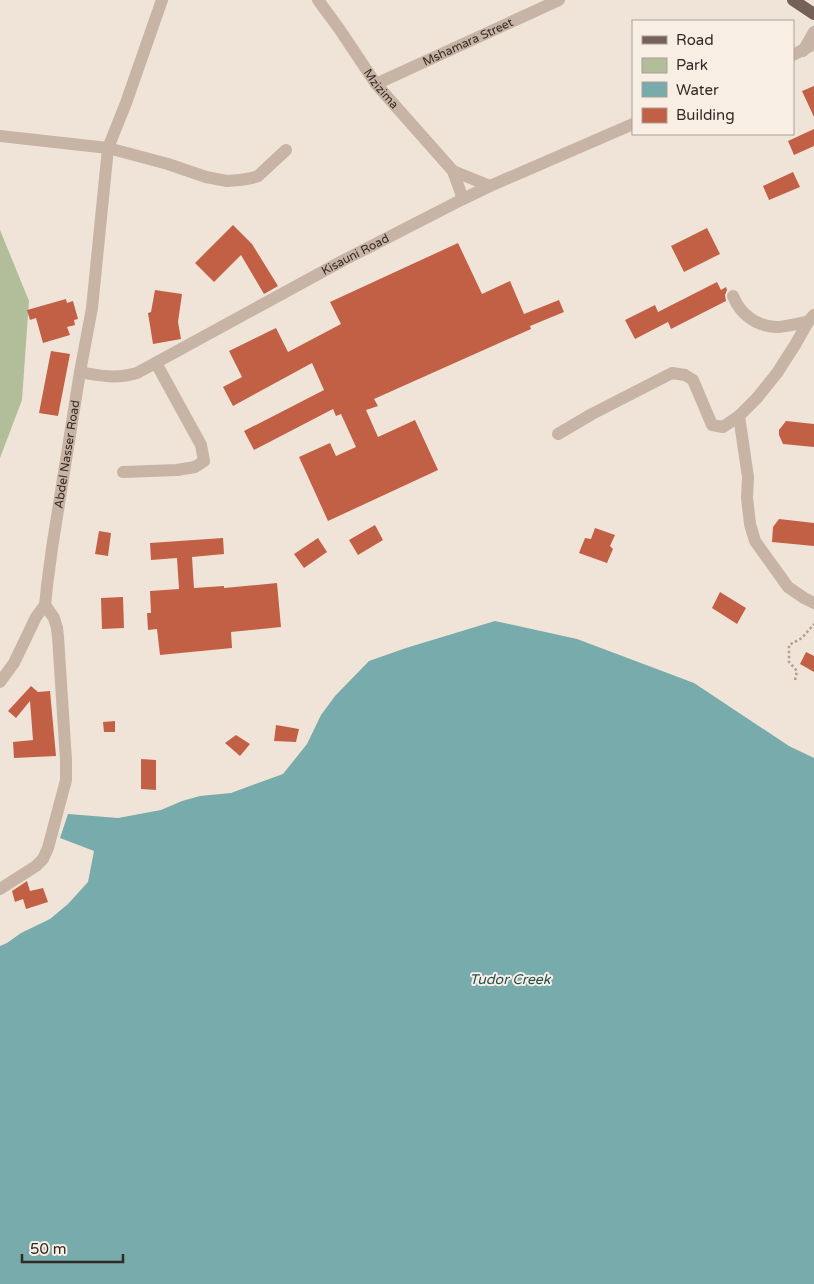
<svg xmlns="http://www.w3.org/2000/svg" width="814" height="1284" viewBox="0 0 814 1284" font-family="'Varela Round',sans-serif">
  <rect width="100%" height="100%" fill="#f0e4d8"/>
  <!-- green -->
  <path fill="#b2be99" d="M 0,230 L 29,301 L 22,400 L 0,458 Z"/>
  <!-- water -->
  <path fill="#78abac" d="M 495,621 L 577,639 L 694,683 L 789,746 L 814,758 L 814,1284 L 0,1284 L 0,946 L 7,943 L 21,933 L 50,919 L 68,904 L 88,882 L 94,851 L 60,838 L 68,814 L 118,818 L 161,810 L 182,801 L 200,796 L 231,793 L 283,774 L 307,744 L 321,715 L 335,696 L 369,661 L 406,648 Z"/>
  <!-- building -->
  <path fill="#c26045" d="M 814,86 L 814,117 L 802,91 Z
    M 814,129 L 814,146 L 794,155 L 788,141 Z
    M 793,172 L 800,187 L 769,200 L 763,186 Z
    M 233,225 L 252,244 L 278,286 L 264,294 L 241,255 L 214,282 L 195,263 Z
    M 707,228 L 720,254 L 684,272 L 671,246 Z
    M 458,243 L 482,294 L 510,281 L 524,314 L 559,300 L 564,312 L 530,326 L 531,329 L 374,399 L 378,406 L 366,410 L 378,437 L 415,420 L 438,470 L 328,521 L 299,457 L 330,443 L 336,456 L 356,447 L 341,414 L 336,416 L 333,409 L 254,450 L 244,431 L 324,390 L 312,363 L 233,406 L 223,387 L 242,377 L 229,351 L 276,328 L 288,352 L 341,324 L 330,302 Z
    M 717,282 L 721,290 L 726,287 L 727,290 L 725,295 L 726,301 L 671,329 L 668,322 L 635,339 L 625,320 L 655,305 L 658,312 Z
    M 155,290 L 182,294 L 178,322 L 181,339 L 153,344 L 148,313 L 151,312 Z
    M 66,299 L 67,303 L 73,301 L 78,319 L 74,320 L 75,325 L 67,327 L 70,335 L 43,343 L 36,318 L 30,320 L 27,310 Z
    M 51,351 L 70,354 L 58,416 L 39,413 Z
    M 786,421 L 814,424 L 814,447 L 783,444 L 779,435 L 779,430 Z
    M 779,519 L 814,523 L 814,546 L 772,542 L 773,527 Z
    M 375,525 L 383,540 L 358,555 L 349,540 Z
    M 595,528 L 615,535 L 610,546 L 613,549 L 607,563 L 579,553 L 585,538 L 591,539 Z
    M 99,531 L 111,533 L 108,556 L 95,554 Z
    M 223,538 L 224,554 L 192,557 L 194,588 L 224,586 L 224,588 L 277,583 L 281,627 L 231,632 L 232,648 L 160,655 L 157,629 L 148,630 L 147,613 L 151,613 L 150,591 L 179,589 L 177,558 L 151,560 L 150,543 Z
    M 318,538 L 327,552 L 304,568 L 294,554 Z
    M 720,592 L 746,608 L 737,624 L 712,608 Z
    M 123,597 L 124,628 L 102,629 L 101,598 Z
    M 806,652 L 814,656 L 814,672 L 800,664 Z
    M 31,686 L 38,692 L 50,691 L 56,756 L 14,758 L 13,742 L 33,740 L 30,701 L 16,718 L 8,711 Z
    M 115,721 L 115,732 L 104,732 L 103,722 Z
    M 276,725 L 299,729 L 296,742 L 274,741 Z
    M 236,735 L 250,744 L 240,756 L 225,743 Z
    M 141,759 L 156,760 L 156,790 L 141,789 Z
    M 27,881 L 30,891 L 43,888 L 48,902 L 26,909 L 23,899 L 15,902 L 12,891 Z"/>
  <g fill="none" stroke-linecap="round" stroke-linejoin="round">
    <!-- path -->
    <path stroke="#b39e8f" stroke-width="2.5" stroke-dasharray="2.5 2.5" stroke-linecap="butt" d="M 795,680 L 797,671 L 789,662 L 789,645 L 802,638 L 814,624"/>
    <!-- minor -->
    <g stroke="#c7b4a5" stroke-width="12">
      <path id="s1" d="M 318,0 L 340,30 L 376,84 L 453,171 L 463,199"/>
      <path d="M 803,51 L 814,32"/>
      <path d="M 793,55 L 814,44"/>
      <path id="s2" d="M 376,84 L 559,0"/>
      <path d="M 0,136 L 108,148 L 168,164 L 206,177 L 227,181 L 240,180 L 252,178 L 258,176 L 286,150"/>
      <path d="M 453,171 L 490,186"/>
      <path d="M 733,296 C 740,314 756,326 776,327 C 786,327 798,323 808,322"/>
      <path id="s3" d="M 80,372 C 99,376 118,379 137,373 L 344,260 L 463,199 L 490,186 L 633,124"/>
      <path d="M 739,416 L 748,477 L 747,498 L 750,524 L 755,541 L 788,587 L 804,598 L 814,603"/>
      <path d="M 558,434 L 592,414 L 672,373 L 685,375 L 693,380 L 712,425 L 723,427 L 739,416 L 757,398 L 777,373 L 795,345 L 808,322 L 814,315"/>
      <path d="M 123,472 L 177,470 L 195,467 L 204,461 L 201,445 L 156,363"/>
      <path d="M 0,682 L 14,663 L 36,617 L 45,605"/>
      <path id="s4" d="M 0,889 L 36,866 L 43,859 L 48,848 L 66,780 L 66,760 L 58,637 L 57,628 L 54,618 L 45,605 L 47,586 L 52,548 L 80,372 L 92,308 L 108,148 L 126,103 L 162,0"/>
    </g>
    <!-- major -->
    <path stroke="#756157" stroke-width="12" d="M 793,0 L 814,14"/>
  </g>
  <g text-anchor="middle" stroke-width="4" stroke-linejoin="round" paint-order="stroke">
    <!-- street labels -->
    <g font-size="12" fill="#332a26" stroke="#f8eee4">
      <text dy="4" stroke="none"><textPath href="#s2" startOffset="101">Mshamara Street</textPath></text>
      <text dy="4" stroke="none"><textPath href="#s1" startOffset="109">Mzizima</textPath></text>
      <text dy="4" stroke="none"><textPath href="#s3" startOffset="306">Kisauni Road</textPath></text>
      <text dy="4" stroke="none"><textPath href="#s4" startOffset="466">Abdel Nasser Road</textPath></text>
    </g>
    <!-- water labels -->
    <g font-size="14" font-style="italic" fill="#1d5153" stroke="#f8eee4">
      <text x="510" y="984">Tudor Creek</text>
    </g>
  </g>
  <!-- legend -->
  <rect x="632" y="20" width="162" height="115" fill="#f8eee4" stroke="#a9a098"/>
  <rect x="642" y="36" width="25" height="8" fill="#756157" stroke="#a9a098"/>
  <text x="676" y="45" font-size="15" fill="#332a26">Road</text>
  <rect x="642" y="58" width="25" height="15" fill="#b2be99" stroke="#a9a098"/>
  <text x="676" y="70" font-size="15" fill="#332a26">Park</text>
  <rect x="642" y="82" width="25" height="15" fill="#78abac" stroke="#a9a098"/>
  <text x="676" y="95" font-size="15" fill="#332a26">Water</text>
  <rect x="642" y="108" width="25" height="15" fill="#c26045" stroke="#a9a098"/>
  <text x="676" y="120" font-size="15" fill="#332a26">Building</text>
  <!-- scale -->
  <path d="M22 1254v8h101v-8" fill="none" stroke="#332a26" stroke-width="2.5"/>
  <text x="30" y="1254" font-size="15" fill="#332a26" stroke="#f8eee4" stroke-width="4" paint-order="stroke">50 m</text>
</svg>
